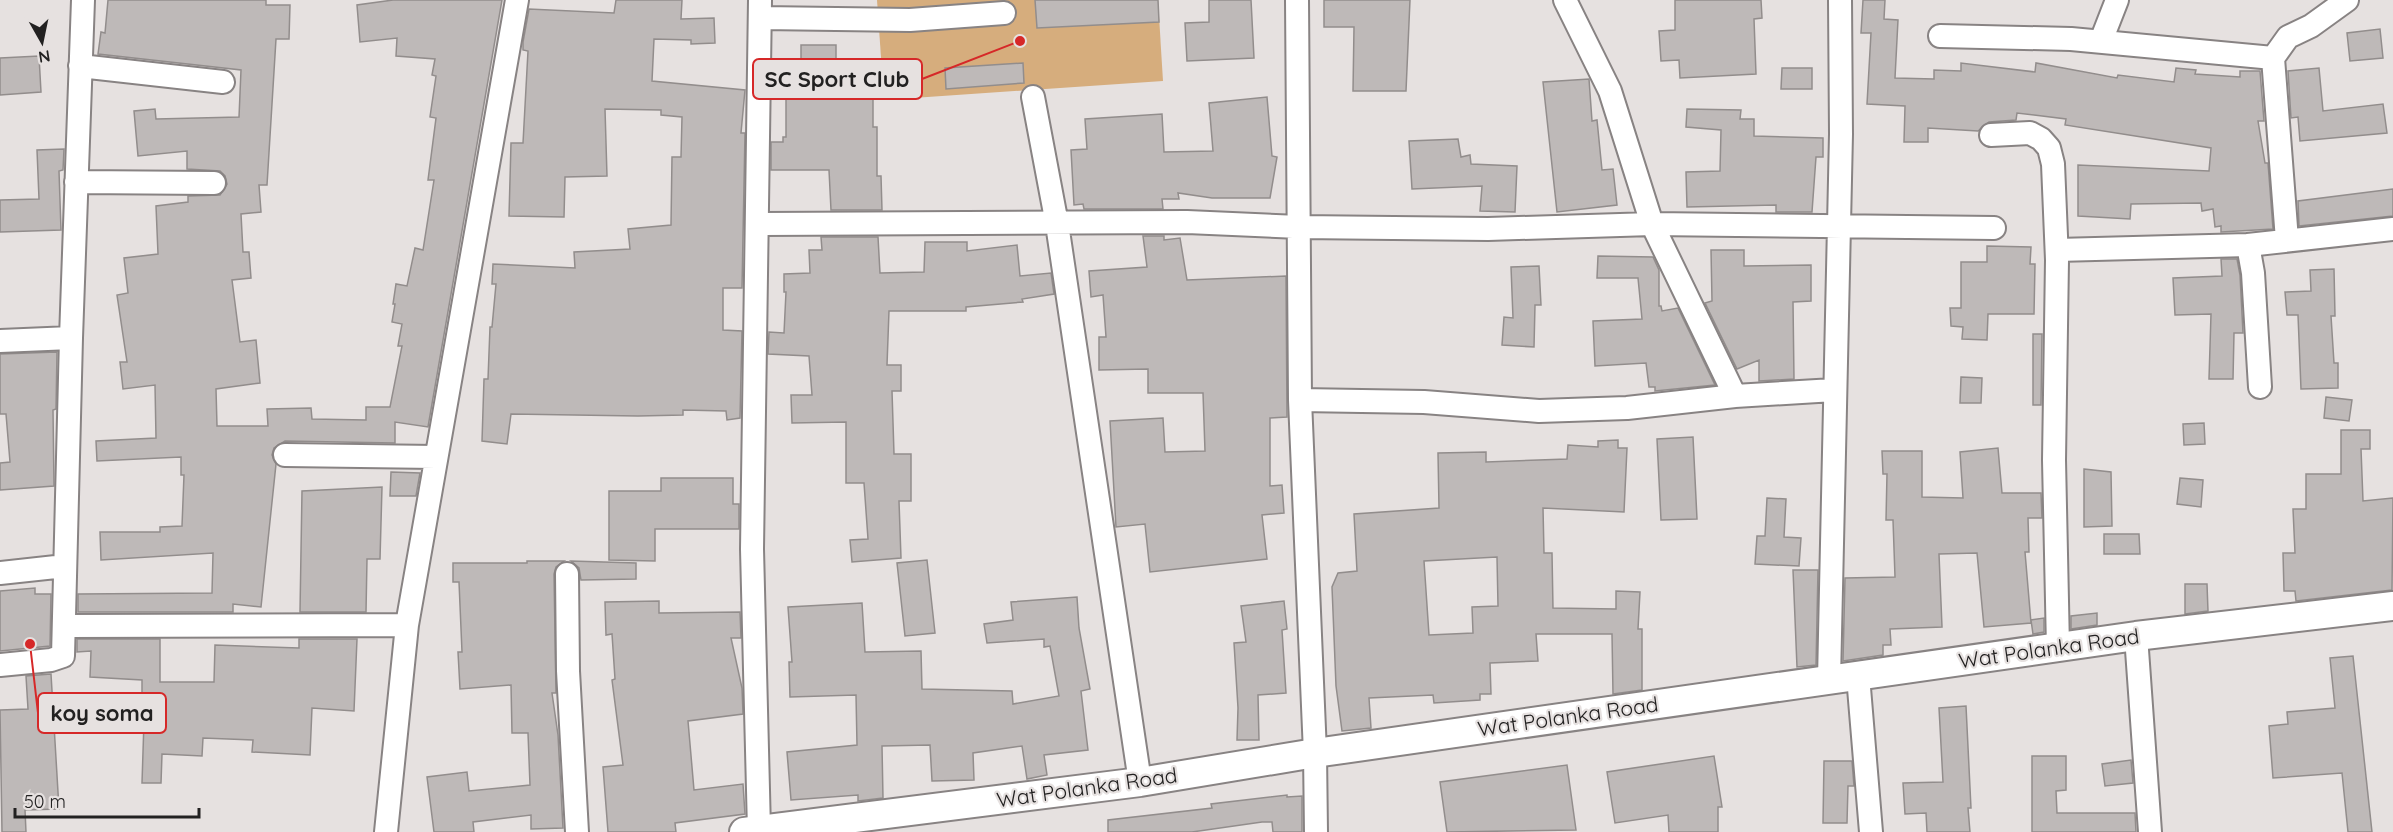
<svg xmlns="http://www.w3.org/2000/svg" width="2393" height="832" viewBox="0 0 2393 832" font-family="Quicksand,sans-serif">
  <rect width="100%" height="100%" fill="#e6e1e0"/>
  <!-- green -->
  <path fill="#d6ad7d" d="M 877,0 L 1158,0 L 1163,81 L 884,100 Z"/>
  <!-- building -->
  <path fill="#beb9b8" stroke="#928d8c" stroke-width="1.5" fill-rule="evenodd" d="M 108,0 L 266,0 L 266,5 L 290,5 L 289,39 L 276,39 L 267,185 L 259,185 L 261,212 L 241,214 L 243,252 L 249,252 L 251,278 L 232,280 L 240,342 L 256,340 L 260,383 L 216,389 L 217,426 L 268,426 L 267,409 L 311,408 L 312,419 L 366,420 L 366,407 L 390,407 L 402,346 L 398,346 L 402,324 L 392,322 L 395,304 L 393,304 L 396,284 L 407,286 L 415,248 L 423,250 L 434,180 L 428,180 L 436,118 L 430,117 L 436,76 L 432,75 L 435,59 L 396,56 L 397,38 L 360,42 L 357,5 L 393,0 L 502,0 L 428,427 L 395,422 L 395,443 L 285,441 L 274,448 L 272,455 L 276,464 L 261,607 L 233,604 L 233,612 L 78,612 L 78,594 L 212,593 L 213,553 L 101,560 L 100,532 L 160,532 L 160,527 L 182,526 L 184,475 L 181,475 L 181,457 L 97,461 L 96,441 L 156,438 L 155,385 L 123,389 L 120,362 L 127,362 L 117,295 L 128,293 L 124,258 L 158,254 L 156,206 L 188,202 L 188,196 L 220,195 L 227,184 L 225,176 L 220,171 L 187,169 L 187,151 L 138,156 L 134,111 L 155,109 L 156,119 L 239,117 L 241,70 L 98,54 L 101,32 L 105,33 Z
    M 616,0 L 682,0 L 681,19 L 714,18 L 715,43 L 691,44 L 691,40 L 654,39 L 652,81 L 745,90 L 741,133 L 745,133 L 742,288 L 723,288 L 723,330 L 742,331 L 740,418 L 727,420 L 726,411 L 683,410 L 683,415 L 638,416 L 511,414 L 507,444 L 482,441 L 484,379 L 488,379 L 490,327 L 492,327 L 496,284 L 492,284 L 493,264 L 575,268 L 574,252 L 630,249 L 628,229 L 671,225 L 672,157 L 681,157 L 682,117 L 661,115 L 661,110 L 605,109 L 607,176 L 565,177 L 564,217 L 509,216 L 511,143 L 523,143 L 528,51 L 523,50 L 523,42 L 529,9 L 614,13 Z
    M 1035,0 L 1158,0 L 1159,22 L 1037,28 Z
    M 1209,0 L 1251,0 L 1254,58 L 1187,61 L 1185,23 L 1209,22 Z
    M 1324,0 L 1410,0 L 1406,91 L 1353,91 L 1354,27 L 1324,27 Z
    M 1675,0 L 1761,0 L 1762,18 L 1754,19 L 1756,74 L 1680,78 L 1679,60 L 1661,61 L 1659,31 L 1675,30 Z
    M 1863,0 L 1885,0 L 1884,19 L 1898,20 L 1895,78 L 1934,79 L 1934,70 L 1961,71 L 1961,63 L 2035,72 L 2036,63 L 2117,78 L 2118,75 L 2174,82 L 2176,68 L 2196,70 L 2195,74 L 2240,77 L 2240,71 L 2260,71 L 2264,121 L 2258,121 L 2265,163 L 2268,163 L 2273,229 L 2221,232 L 2221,226 L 2215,227 L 2213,209 L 2202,211 L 2201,203 L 2131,204 L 2130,219 L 2078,216 L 2078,165 L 2209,171 L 2211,148 L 2065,125 L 2066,119 L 2017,113 L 2016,120 L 1989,122 L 1978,131 L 1928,128 L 1928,142 L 1904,142 L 1905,106 L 1867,104 L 1871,33 L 1861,33 Z
    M 2380,29 L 2383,58 L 2350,61 L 2347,33 Z
    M 801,45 L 836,45 L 836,87 L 873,86 L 873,127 L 877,127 L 877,176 L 881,176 L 882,210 L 831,210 L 829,170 L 771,170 L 771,142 L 783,142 L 783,137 L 786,137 L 786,87 L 801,87 Z
    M 39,56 L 41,92 L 0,95 L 0,58 Z
    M 1023,63 L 1024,83 L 946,89 L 945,68 Z
    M 1782,68 L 1812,68 L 1812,89 L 1781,89 Z
    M 2319,68 L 2323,111 L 2383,104 L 2387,133 L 2300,141 L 2298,117 L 2291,118 L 2288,71 Z
    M 1589,79 L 1592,121 L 1597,120 L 1602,170 L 1613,169 L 1617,205 L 1557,212 L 1543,82 Z
    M 1267,97 L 1272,156 L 1277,157 L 1270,198 L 1212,198 L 1178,193 L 1179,199 L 1162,199 L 1163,209 L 1084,209 L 1083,204 L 1074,205 L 1071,150 L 1087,149 L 1085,119 L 1162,114 L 1164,152 L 1213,151 L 1209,103 Z
    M 1687,109 L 1741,110 L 1740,119 L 1754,119 L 1754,136 L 1823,138 L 1823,157 L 1816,157 L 1812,212 L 1776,212 L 1776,205 L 1687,207 L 1686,172 L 1720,171 L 1721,130 L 1686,127 Z
    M 1458,139 L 1461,157 L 1470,155 L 1471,164 L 1517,166 L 1515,212 L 1480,211 L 1482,186 L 1412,189 L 1409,141 Z
    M 64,149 L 63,170 L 59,171 L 61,230 L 0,232 L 0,200 L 39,199 L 37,150 Z
    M 2393,189 L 2393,216 L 2299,226 L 2298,201 Z
    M 1143,236 L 1164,236 L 1164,240 L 1180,238 L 1187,280 L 1286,276 L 1287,417 L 1270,418 L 1270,486 L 1282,485 L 1284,513 L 1262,515 L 1267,559 L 1150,572 L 1145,524 L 1116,527 L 1110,421 L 1163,418 L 1165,452 L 1205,451 L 1203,393 L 1148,393 L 1148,369 L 1099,370 L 1099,337 L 1106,337 L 1103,295 L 1091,297 L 1089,271 L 1147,267 Z
    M 821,237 L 878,237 L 880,273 L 924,272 L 925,242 L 967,242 L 967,251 L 1017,245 L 1020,276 L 1051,273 L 1054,294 L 1022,299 L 1023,302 L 966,307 L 966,311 L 889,311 L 887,365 L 901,365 L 901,391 L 892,391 L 894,454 L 911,454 L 911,501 L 899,501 L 901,558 L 852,562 L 850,540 L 868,539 L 864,483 L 846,483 L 846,422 L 792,423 L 791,395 L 812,395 L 809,356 L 768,354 L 769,332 L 784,333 L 786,292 L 784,292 L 784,274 L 810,273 L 809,250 L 822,250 Z
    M 1987,246 L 2031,247 L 2030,264 L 2035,264 L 2034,314 L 1988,314 L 1987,340 L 1962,339 L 1963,327 L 1951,326 L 1950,308 L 1961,308 L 1961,262 L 1987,262 Z
    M 1711,250 L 1744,250 L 1744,266 L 1811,265 L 1811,301 L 1793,302 L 1794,379 L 1759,381 L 1759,360 L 1737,369 L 1705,303 L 1712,301 Z
    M 1598,256 L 1653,257 L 1659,270 L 1659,306 L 1661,306 L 1662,311 L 1678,308 L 1715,385 L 1655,391 L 1655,387 L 1649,387 L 1646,363 L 1595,366 L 1593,321 L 1642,319 L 1638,278 L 1597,278 Z
    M 2221,259 L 2237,259 L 2240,275 L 2243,333 L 2234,333 L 2233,379 L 2209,379 L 2211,314 L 2175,315 L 2173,278 L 2222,276 Z
    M 1539,266 L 1541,305 L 1535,305 L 1534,347 L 1502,345 L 1504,317 L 1513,318 L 1511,267 Z
    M 2334,269 L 2335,316 L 2331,316 L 2334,363 L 2338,363 L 2338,388 L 2301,389 L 2298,315 L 2287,315 L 2285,292 L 2311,291 L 2310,270 Z
    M 2033,334 L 2042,334 L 2041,405 L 2033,405 Z
    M 57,352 L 56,409 L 53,410 L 54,486 L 0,490 L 0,463 L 10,462 L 6,414 L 0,414 L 0,354 Z
    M 1961,377 L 1982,378 L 1981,403 L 1960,403 Z
    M 2326,397 L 2352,400 L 2349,421 L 2324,418 Z
    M 2204,423 L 2205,444 L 2184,445 L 2183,424 Z
    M 2341,430 L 2370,430 L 2370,449 L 2361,449 L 2363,501 L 2393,498 L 2392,590 L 2296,601 L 2295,591 L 2284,591 L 2283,553 L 2295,553 L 2293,509 L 2306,509 L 2306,474 L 2341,474 Z
    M 1693,437 L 1697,519 L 1661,520 L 1657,439 Z
    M 1618,440 L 1618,448 L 1627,448 L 1624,512 L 1543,508 L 1544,553 L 1552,553 L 1553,608 L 1616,609 L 1616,591 L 1640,592 L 1638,629 L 1642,629 L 1642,690 L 1613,694 L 1612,634 L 1536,634 L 1538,661 L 1490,663 L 1491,694 L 1480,694 L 1480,700 L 1434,703 L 1433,695 L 1369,698 L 1371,728 L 1342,731 L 1336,686 L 1332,587 L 1338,573 L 1357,571 L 1354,514 L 1439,508 L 1438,453 L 1486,452 L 1486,462 L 1567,459 L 1568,445 L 1598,447 L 1598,441 ZM 1497,557 L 1498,606 L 1472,607 L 1473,633 L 1429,635 L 1424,561 Z
    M 1998,448 L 2002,493 L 2041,493 L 2042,518 L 2028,518 L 2029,552 L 2025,552 L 2031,623 L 1984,627 L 1977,553 L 1939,554 L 1942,627 L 1890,629 L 1891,645 L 1883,645 L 1883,655 L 1843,661 L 1845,578 L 1895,577 L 1893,520 L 1886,520 L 1887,474 L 1883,474 L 1882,451 L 1922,451 L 1922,497 L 1963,498 L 1960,452 Z
    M 2084,469 L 2111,472 L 2112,526 L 2084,527 Z
    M 391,472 L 420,473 L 416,496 L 390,496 Z
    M 661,478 L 733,478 L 733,504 L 739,504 L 739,529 L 655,529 L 655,561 L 609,560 L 609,491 L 661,491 Z
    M 2180,478 L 2203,480 L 2201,507 L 2177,504 Z
    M 382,487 L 380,559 L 367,559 L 366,612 L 300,612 L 302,491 Z
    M 1767,498 L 1786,499 L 1784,537 L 1801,538 L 1799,566 L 1755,564 L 1757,536 L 1765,536 Z
    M 2104,534 L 2139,534 L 2140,554 L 2104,554 Z
    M 927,560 L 935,633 L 905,636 L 897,563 Z
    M 527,561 L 564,561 L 556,567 L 554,574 L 556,693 L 552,693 L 558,735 L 563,828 L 531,829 L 531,815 L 473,822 L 474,832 L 434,832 L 427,777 L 467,772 L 469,791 L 530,785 L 528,733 L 512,733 L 511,685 L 460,689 L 458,652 L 462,652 L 459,582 L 453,582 L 453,563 L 527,563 Z
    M 571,561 L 636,563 L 636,579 L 581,580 L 579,568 Z
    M 1793,570 L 1818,570 L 1816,665 L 1797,667 Z
    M 2185,584 L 2207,584 L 2208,611 L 2185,614 Z
    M 35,588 L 35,594 L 51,594 L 50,646 L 0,651 L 0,591 Z
    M 1077,597 L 1079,628 L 1090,689 L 1081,691 L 1088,750 L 1044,755 L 1047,775 L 1027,779 L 1022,746 L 973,753 L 974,780 L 932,781 L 930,745 L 882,746 L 883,798 L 858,801 L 858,795 L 791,800 L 787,752 L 857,745 L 856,695 L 790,697 L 789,662 L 792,662 L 788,607 L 862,603 L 865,652 L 921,651 L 922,689 L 1012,691 L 1013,704 L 1059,696 L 1050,646 L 1044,647 L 1044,639 L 987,643 L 984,624 L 1013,620 L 1011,602 Z
    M 659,601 L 659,613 L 740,612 L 741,638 L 731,638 L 742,688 L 743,714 L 688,721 L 694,790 L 743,784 L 745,814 L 675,823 L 676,832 L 608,832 L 603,767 L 623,765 L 612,680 L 615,679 L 612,634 L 606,635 L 605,602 Z
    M 1284,601 L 1287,629 L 1282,630 L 1286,693 L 1258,695 L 1259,740 L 1237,740 L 1238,708 L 1234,643 L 1246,642 L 1241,606 Z
    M 2097,613 L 2097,625 L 2071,629 L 2071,616 Z
    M 2044,618 L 2044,632 L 2033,634 L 2031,620 Z
    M 77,639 L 160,639 L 160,682 L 214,682 L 215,645 L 299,648 L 299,639 L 357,639 L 354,711 L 312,708 L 310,755 L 252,752 L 253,740 L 203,738 L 202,756 L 162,754 L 161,783 L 142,783 L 144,721 L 142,721 L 142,680 L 90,677 L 91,651 L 77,652 Z
    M 2353,656 L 2372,832 L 2348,832 L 2342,773 L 2273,778 L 2269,726 L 2288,724 L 2287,712 L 2335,708 L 2330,658 Z
    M 51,674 L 59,809 L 25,810 L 26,832 L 2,832 L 0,710 L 28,709 L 26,676 Z
    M 1966,706 L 1971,808 L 1968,808 L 1970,832 L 1927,832 L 1926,813 L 1905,814 L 1903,783 L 1943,782 L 1939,708 Z
    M 1714,756 L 1722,807 L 1718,807 L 1718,832 L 1669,832 L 1668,815 L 1615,823 L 1607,772 Z
    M 2032,756 L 2066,756 L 2066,790 L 2056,791 L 2057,813 L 2135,813 L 2136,832 L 2032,832 Z
    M 2131,760 L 2133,783 L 2105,786 L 2102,764 Z
    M 1824,761 L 1852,761 L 1854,786 L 1848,786 L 1847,823 L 1823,823 Z
    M 1567,765 L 1576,830 L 1447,832 L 1440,782 Z
    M 1287,795 L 1287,797 L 1302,796 L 1302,832 L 1273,832 L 1272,822 L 1262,822 L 1192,832 L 1108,832 L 1108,820 L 1212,808 L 1211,804 Z"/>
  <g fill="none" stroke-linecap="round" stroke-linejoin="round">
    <defs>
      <path id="minor" d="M 1297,0 L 1300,400 L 1315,753 L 1316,832
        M 1565,0 L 1610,91 L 1652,224 L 1735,396
        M 760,18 L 910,20 L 1004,13
        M 1940,36 L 2071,39 L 2273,58
        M 2101,41 L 2117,0
        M 80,66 L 223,82
        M 1033,97 L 1057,224 L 1140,782
        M 1991,135 L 2030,133 L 2041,139 L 2049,148 L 2053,164 L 2057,260 L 2054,460 L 2058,648
        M 76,182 L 214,183
        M 757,224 L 1187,222 L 1299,227 L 1488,229 L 1652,224 L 1994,228
        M 2287,240 L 2273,58 L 2288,37 L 2311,26 L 2347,0
        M 2248,245 L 2393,229
        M 2057,250 L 2248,245 L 2253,273 L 2260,387
        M 0,341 L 71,338
        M 1300,400 L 1424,402 L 1539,411 L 1627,408 L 1735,396 L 1834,390
        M 285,455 L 436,457
        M 0,573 L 65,566
        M 567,574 L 568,671 L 577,832
        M 66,626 L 407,625
        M 2136,636 L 2150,832
        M 0,665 L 51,660 L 63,656 L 71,338 L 83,0
        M 1858,676 L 1871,832
        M 1829,680 L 1841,134 L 1840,0
        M 759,830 L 752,549 L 760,0
        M 386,832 L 407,625 L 517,0"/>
      <path id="tertiary" d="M 744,832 L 1140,782 L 1315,753 L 2136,636 L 2393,606"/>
    </defs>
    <!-- minor casing -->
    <use href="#minor" stroke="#888383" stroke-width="26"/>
    <!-- tertiary casing -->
    <use href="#tertiary" stroke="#888383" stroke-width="32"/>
    <!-- minor -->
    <use href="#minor" stroke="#fff" stroke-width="22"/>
    <!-- tertiary -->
    <use href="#tertiary" stroke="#fff" stroke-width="28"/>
  </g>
  <g text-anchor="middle" stroke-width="4.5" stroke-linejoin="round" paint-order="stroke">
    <!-- street labels -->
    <g font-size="21" fill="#222121" stroke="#e6e1e0">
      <text transform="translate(2049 649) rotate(-8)" y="7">Wat Polanka Road</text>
      <text transform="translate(1568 717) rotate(-8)" y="7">Wat Polanka Road</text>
      <text transform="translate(1087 788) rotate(-8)" y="7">Wat Polanka Road</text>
    </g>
  </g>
  <!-- callouts -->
  <path fill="none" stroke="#d62828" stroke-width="2" d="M1020 41L922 79M30 644L38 713"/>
  <g fill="#d62828" stroke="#e6e1e0" stroke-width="2">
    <circle cx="1020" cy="41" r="6"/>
    <circle cx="30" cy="644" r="6"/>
  </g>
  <g fill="#e6e1e0" stroke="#d62828" stroke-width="2">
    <rect x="753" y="59" width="169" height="40" rx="6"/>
    <rect x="38" y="693" width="128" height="40" rx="6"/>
  </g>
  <g font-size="22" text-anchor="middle" font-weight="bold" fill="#222121">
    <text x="837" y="87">SC Sport Club</text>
    <text x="102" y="721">koy soma</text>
  </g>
  <!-- north arrow -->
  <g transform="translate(42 42) rotate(171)" stroke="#e6e1e0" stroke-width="4.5" paint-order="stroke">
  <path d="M0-4.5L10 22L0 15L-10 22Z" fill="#222121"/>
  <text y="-9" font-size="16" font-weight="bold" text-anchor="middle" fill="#222121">N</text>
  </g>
  <!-- scale -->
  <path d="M15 808v9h184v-9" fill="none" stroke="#222121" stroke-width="3"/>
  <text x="24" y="808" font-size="18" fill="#222121" stroke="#e6e1e0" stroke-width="4.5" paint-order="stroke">50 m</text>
</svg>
